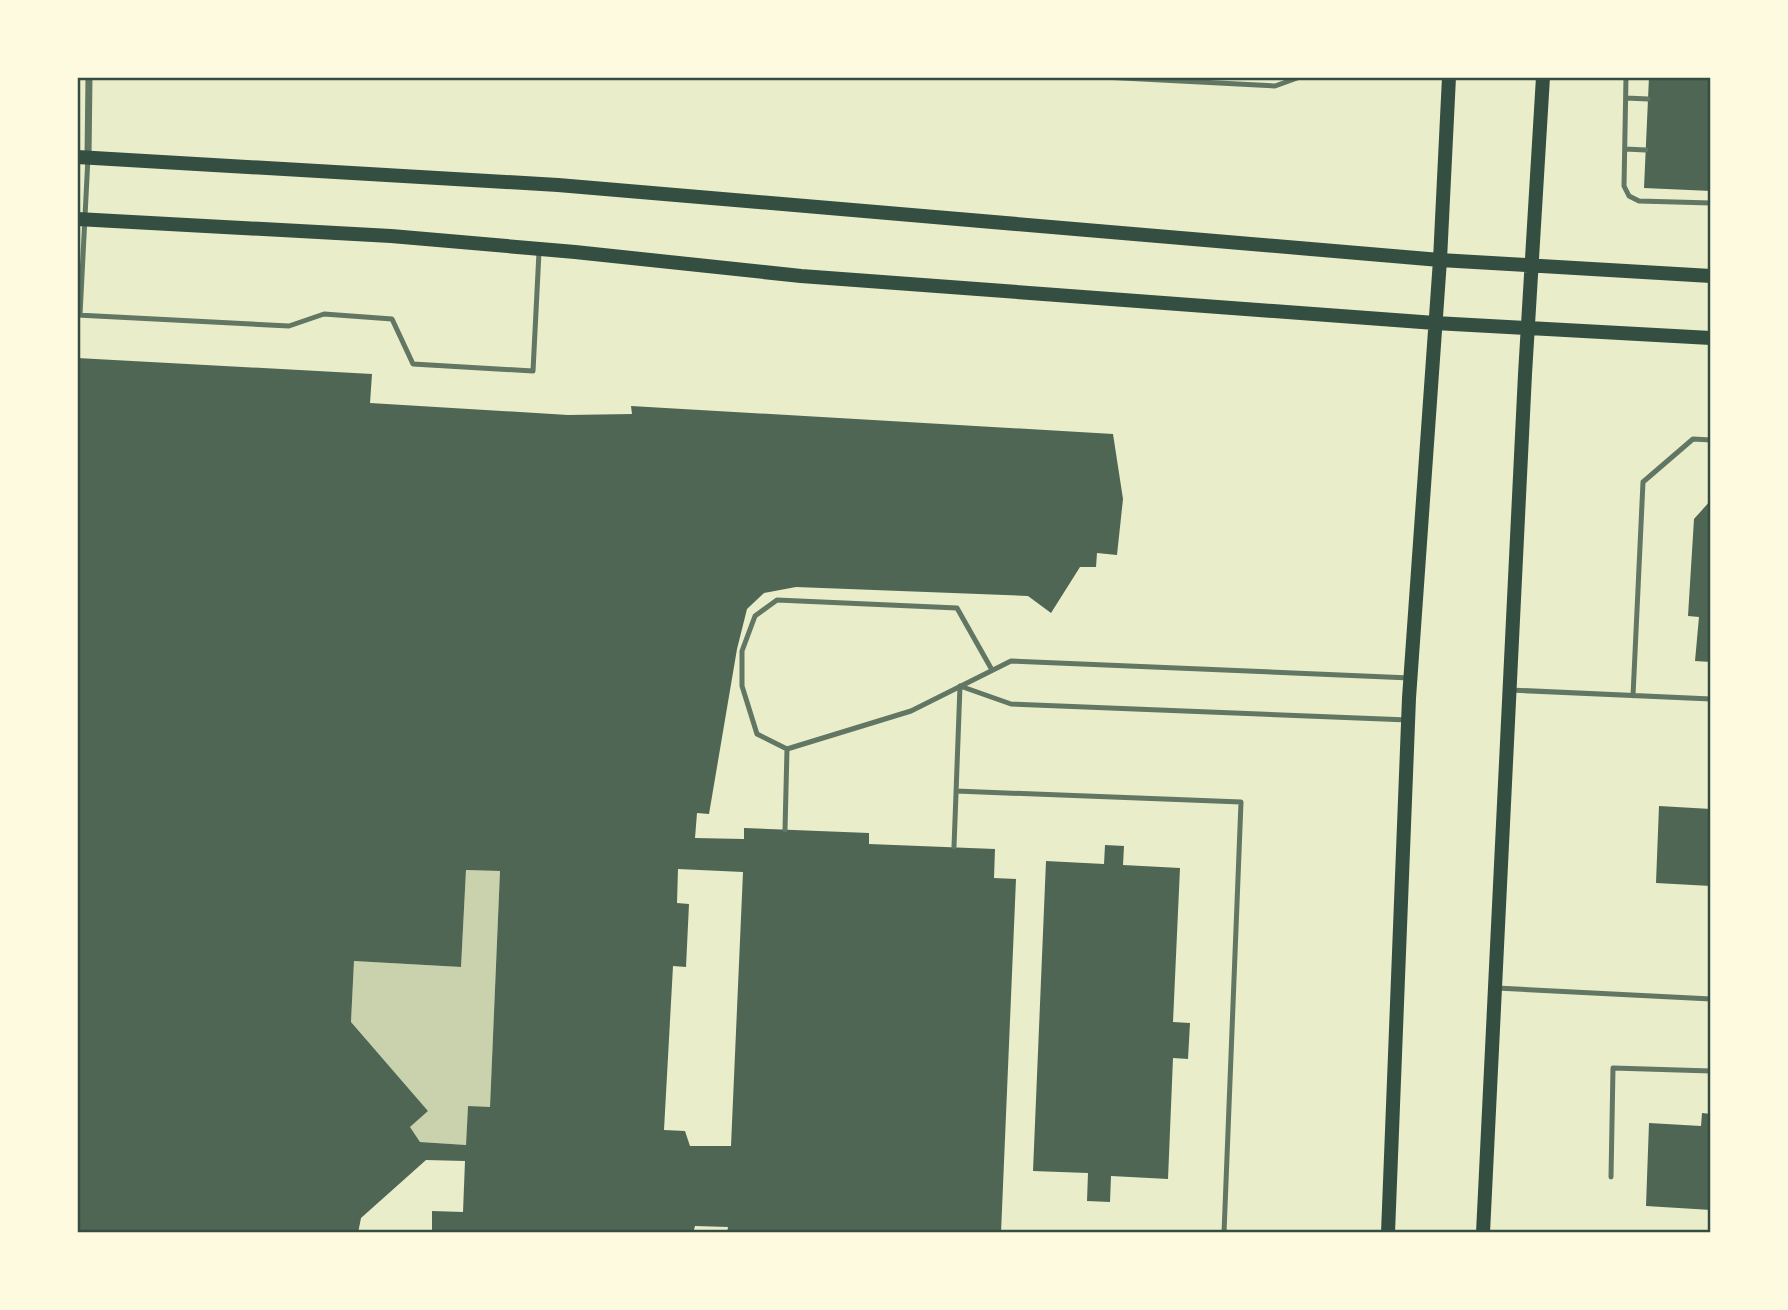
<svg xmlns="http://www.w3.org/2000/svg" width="1788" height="1310" viewBox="0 0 1788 1310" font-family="'Public Sans',sans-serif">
  <rect width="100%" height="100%" fill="#e9edc9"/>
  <!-- green -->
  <path fill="#cad2ad" d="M 466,870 L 500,871 L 490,1107 L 468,1107 L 466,1145 L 420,1142 L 410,1127 L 428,1111 L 351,1022 L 354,961 L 461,967 Z"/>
  <!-- building -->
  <path fill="#4f6655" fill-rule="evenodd" d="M 1649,77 L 1711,77 L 1711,191 L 1644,188 Z
    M 77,358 L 372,374 L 370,403 L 568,415 L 632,414 L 631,406 L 1113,434 L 1123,499 L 1117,555 L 1097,553 L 1096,567 L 1080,567 L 1051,613 L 1028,596 L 796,587 L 764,593 L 747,609 L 737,649 L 709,814 L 697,813 L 695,838 L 744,839 L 744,828 L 869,833 L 869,844 L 995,849 L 994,878 L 1016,879 L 1001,1233 L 727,1233 L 728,1227 L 695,1226 L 693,1233 L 432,1233 L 432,1211 L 463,1212 L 465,1161 L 426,1160 L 361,1218 L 358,1233 L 77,1233 ZM 678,869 L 743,872 L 731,1146 L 690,1146 L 685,1131 L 664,1130 L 673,966 L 686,967 L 689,904 L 677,903 ZM 466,870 L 500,871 L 490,1107 L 468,1106 L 466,1145 L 420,1142 L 410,1127 L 428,1111 L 351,1022 L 354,961 L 461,967 Z
    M 1711,500 L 1711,662 L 1695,661 L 1699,617 L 1688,616 L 1694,519 Z
    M 1659,806 L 1711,809 L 1711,886 L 1656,883 Z
    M 1105,845 L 1124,846 L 1123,865 L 1180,868 L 1173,1022 L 1190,1023 L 1188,1059 L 1173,1058 L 1168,1179 L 1111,1176 L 1110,1202 L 1087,1201 L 1088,1173 L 1033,1171 L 1046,861 L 1104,864 Z
    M 1702,1113 L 1711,1114 L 1711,1210 L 1646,1206 L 1649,1123 L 1701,1126 Z"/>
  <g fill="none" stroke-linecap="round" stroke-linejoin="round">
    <!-- service -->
    <path stroke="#617663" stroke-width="5" d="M 1103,77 L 1275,86 L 1300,77
      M 1626,77 L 1624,186 L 1629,196 L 1639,201 L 1711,203
      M 1626,98 L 1648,99
      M 1625,149 L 1646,150
      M 77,315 L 289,326 L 324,314 L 392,319 L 413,364 L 533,371 L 539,252
      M 80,315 L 88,157
      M 960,686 L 1011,704 L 1408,720
      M 1510,690 L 1711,699
      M 1633,696 L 1643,482 L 1693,439 L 1711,440
      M 787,749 L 757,734 L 742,686 L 742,651 L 755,616 L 777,600 L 957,608 L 992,670
      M 956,791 L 1241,802 L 1224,1233
      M 785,830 L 787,749 L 911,711 L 1011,661 L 1410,678
      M 954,847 L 960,686
      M 1497,988 L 1711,999
      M 1611,1177 L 1613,1068 L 1711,1071"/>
    <!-- minor -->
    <path stroke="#617663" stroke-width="7" d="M 88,157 L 89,77"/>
    <!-- secondary -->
    <path stroke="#344e41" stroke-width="14" d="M 77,157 L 558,185 L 1440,260 L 1711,276
      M 77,219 L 391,236 L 575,252 L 801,276 L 1435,323 L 1711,338
      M 1388,1233 L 1409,698 L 1440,260 L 1449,77
      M 1483,1233 L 1525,374 L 1543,77"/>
  </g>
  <!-- border -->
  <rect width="1788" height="1310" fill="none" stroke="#fefae0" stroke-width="158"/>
  <rect x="79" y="79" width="1630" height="1152" fill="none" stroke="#344e41" stroke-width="2.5"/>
</svg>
